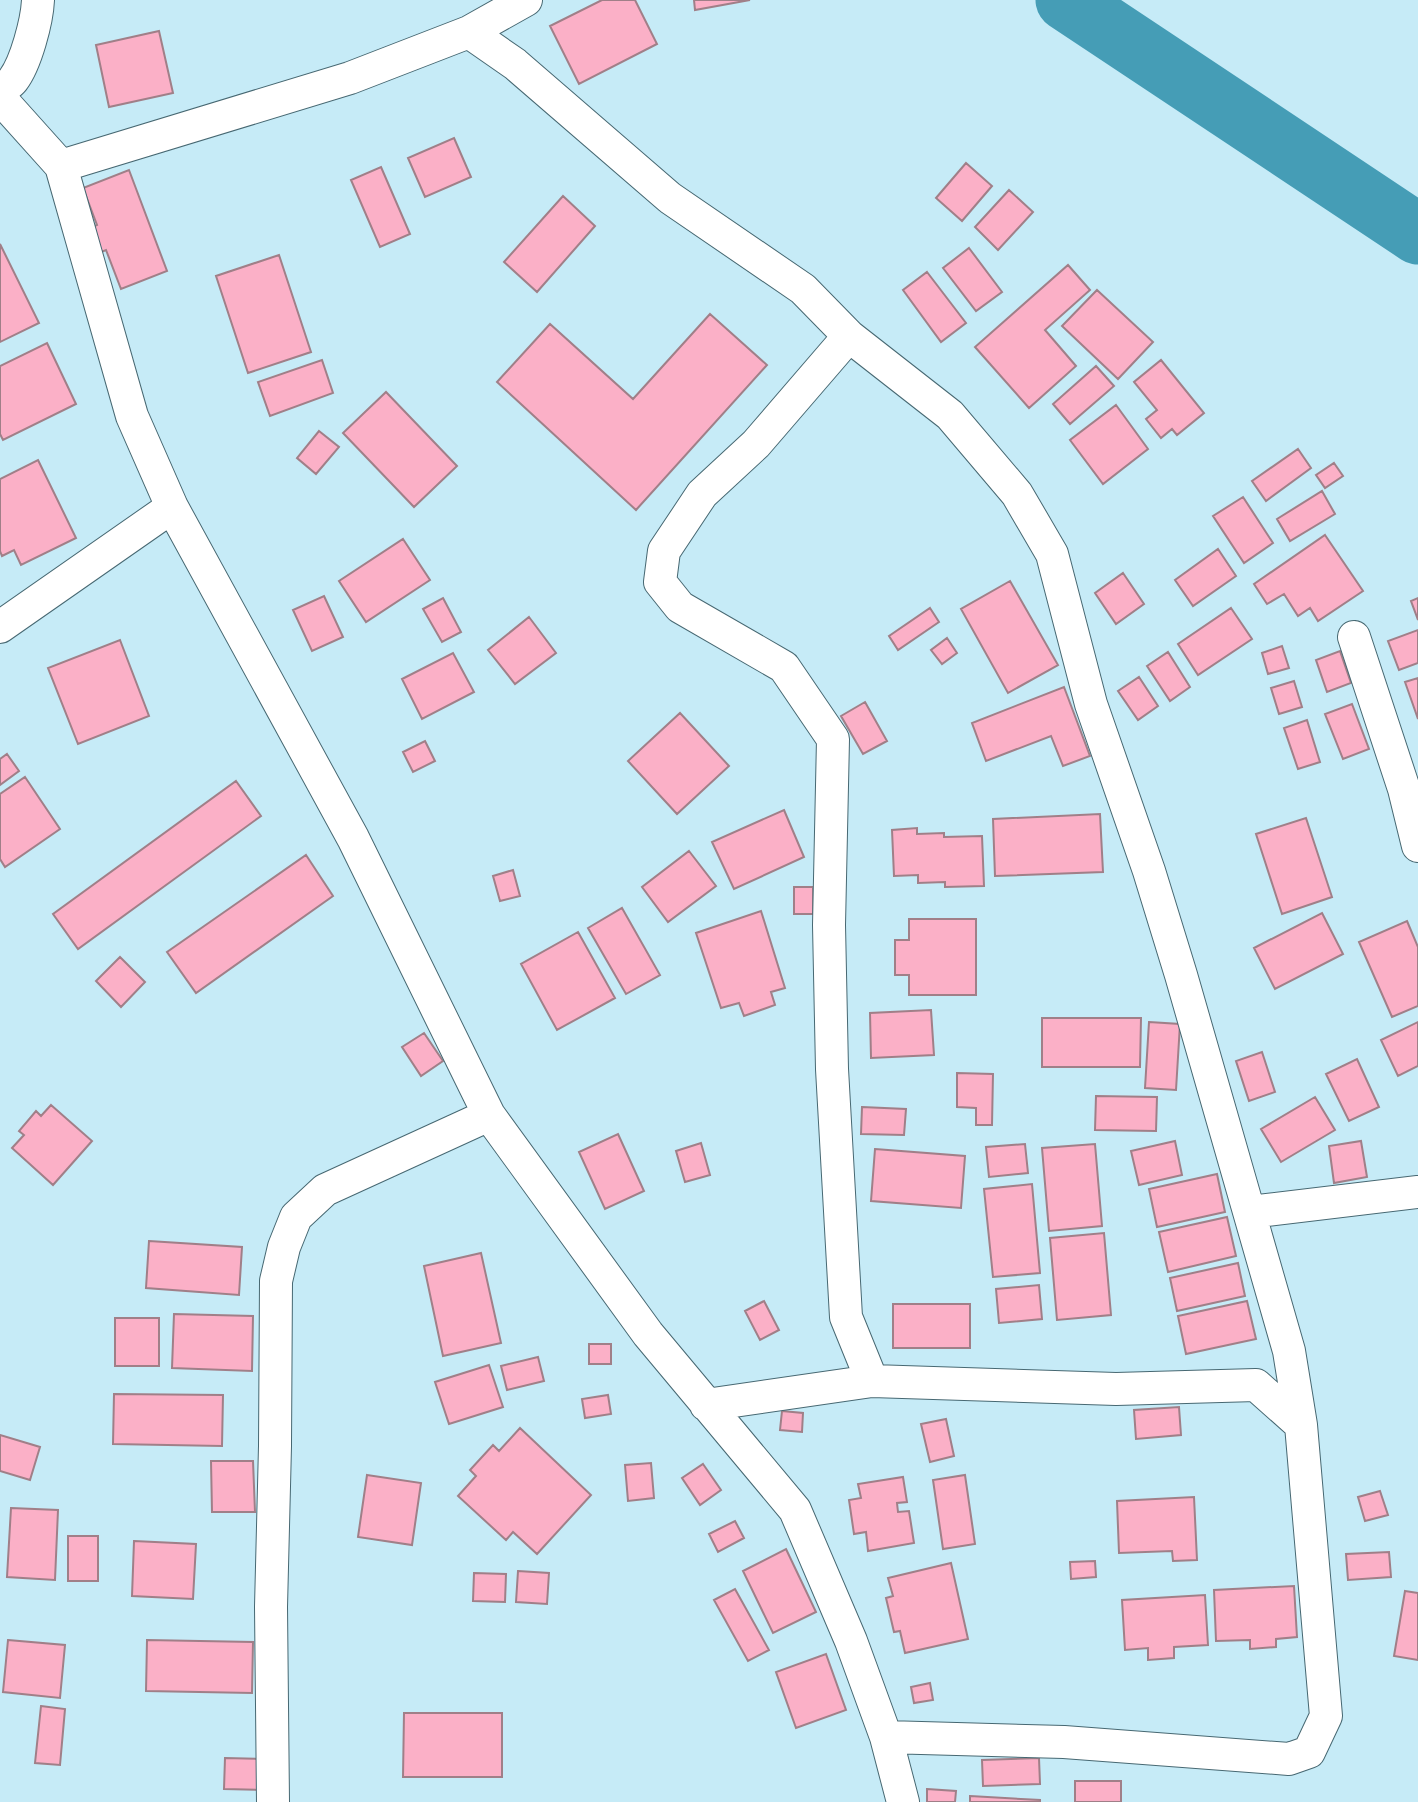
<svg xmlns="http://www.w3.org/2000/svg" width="1418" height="1802" viewBox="0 0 1418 1802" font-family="Bitter,serif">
  <rect width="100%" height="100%" fill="#c6ebf7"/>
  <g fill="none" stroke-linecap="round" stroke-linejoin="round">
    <!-- river -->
    <path stroke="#459db6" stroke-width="61" d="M 1066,0 L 1418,234"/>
  </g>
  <!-- building -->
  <path fill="#fbb0c7" stroke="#a07f88" stroke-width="2" d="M 602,0 L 635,0 L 657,44 L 579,84 L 550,26 Z
    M 694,0 L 750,0 L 695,10 Z
    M 159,31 L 173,93 L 109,107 L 96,45 Z
    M 454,138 L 471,177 L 425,197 L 408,158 Z
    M 966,163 L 992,186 L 962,221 L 936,198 Z
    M 381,167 L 410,234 L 380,247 L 351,180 Z
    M 129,170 L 167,271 L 121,289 L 106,250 L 99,253 L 90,228 L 97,225 L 83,188 Z
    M 1009,190 L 1033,212 L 998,250 L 975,227 Z
    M 563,196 L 595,226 L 537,292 L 504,262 Z
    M 0,244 L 39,323 L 0,342 Z
    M 969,248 L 1002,292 L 976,311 L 943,268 Z
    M 279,255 L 311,352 L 248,373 L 216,276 Z
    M 1068,265 L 1090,290 L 1045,330 L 1076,366 L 1029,408 L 975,347 Z
    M 927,272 L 966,323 L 941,342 L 903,290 Z
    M 1097,290 L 1153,342 L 1118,379 L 1062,326 Z
    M 710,314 L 767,365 L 636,510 L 497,382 L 550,324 L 633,399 Z
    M 47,343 L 76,404 L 3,440 L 0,434 L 0,366 Z
    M 322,360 L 333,393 L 270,416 L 258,382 Z
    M 1161,360 L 1204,413 L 1177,435 L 1172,429 L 1161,438 L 1146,419 L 1157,410 L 1134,382 Z
    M 1096,366 L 1114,386 L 1070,424 L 1053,404 Z
    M 386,392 L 457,466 L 414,507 L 343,433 Z
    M 1116,405 L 1148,449 L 1103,484 L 1070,440 Z
    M 319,431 L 339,447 L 316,474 L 297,458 Z
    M 1298,449 L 1311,468 L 1266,501 L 1252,481 Z
    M 38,460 L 76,538 L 21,565 L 14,550 L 2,556 L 0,551 L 0,479 Z
    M 1334,463 L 1343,476 L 1325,488 L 1316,475 Z
    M 1322,491 L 1335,514 L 1290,541 L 1277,519 Z
    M 1243,497 L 1273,543 L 1244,563 L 1213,516 Z
    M 1325,535 L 1363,591 L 1318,621 L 1310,608 L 1298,616 L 1284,594 L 1267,604 L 1254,584 Z
    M 403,539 L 430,580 L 366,622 L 339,581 Z
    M 1218,549 L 1236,576 L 1193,606 L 1175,580 Z
    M 1123,573 L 1144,604 L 1116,624 L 1095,593 Z
    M 1010,581 L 1058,665 L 1008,693 L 961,609 Z
    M 324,596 L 343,637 L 312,651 L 293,610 Z
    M 443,598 L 461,632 L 442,642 L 423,609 Z
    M 1418,598 L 1418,620 L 1411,601 Z
    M 930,608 L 939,622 L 898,650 L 889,636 Z
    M 1231,608 L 1252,639 L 1198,675 L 1178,644 Z
    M 529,617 L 556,653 L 515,684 L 488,650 Z
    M 1418,630 L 1418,663 L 1399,670 L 1388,641 Z
    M 947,638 L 957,653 L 942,664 L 931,650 Z
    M 120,640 L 149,716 L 78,744 L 48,668 Z
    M 1282,646 L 1289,668 L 1268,674 L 1262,653 Z
    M 1340,651 L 1351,683 L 1327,692 L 1316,660 Z
    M 1168,652 L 1190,687 L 1170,701 L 1147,666 Z
    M 453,653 L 474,692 L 422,719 L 402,679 Z
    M 1139,677 L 1158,706 L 1138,720 L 1118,691 Z
    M 1418,678 L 1418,719 L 1405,682 Z
    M 1294,681 L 1302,707 L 1279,714 L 1271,688 Z
    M 1064,687 L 1090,756 L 1063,766 L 1051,736 L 986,761 L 972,723 Z
    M 865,702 L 887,741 L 863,754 L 841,716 Z
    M 1352,704 L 1369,749 L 1343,759 L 1325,714 Z
    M 680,713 L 729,766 L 677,814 L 628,761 Z
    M 1307,720 L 1320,762 L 1298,769 L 1284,728 Z
    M 425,741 L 435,761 L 413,772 L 403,752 Z
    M 7,754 L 19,771 L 0,785 L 0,759 Z
    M 25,777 L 60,829 L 5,867 L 0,859 L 0,794 Z
    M 236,781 L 261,816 L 78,949 L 53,914 Z
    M 784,810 L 804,857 L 734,889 L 712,842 Z
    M 1100,814 L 1103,872 L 995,876 L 993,819 Z
    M 1306,818 L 1332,897 L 1282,914 L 1256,834 Z
    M 917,828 L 917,834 L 944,833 L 944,837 L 982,836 L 984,886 L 945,887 L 945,882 L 918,883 L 918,875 L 894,876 L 892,830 Z
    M 689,851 L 716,886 L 668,922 L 642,887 Z
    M 306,855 L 333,896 L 196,993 L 167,952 Z
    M 513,870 L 520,896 L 500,901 L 493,876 Z
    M 794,887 L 813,887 L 813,914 L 794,914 Z
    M 622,908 L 660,975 L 626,994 L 588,928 Z
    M 761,911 L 785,988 L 771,992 L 775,1005 L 744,1016 L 739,1003 L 721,1008 L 696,933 Z
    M 1322,913 L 1343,954 L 1275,989 L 1254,948 Z
    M 909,919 L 976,919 L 976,995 L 909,995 L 909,975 L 895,975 L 895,940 L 909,940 Z
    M 1407,921 L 1418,947 L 1418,1006 L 1392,1017 L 1359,942 Z
    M 578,932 L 615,998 L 557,1030 L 521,964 Z
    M 120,957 L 145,982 L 121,1007 L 96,981 Z
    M 931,1010 L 934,1055 L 871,1058 L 870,1013 Z
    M 1042,1018 L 1141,1018 L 1140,1067 L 1042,1067 Z
    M 1149,1022 L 1180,1024 L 1176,1090 L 1145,1088 Z
    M 1418,1022 L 1418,1066 L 1398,1076 L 1381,1040 Z
    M 424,1033 L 443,1061 L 421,1076 L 402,1047 Z
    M 1262,1052 L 1275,1092 L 1249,1101 L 1236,1061 Z
    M 1357,1059 L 1379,1107 L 1349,1121 L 1326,1074 Z
    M 957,1073 L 993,1074 L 992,1125 L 976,1125 L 976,1108 L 957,1107 Z
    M 1096,1096 L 1157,1097 L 1156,1131 L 1095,1130 Z
    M 1315,1097 L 1335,1130 L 1281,1162 L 1261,1129 Z
    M 51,1105 L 92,1141 L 53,1185 L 12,1148 L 24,1135 L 19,1131 L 36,1111 L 41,1116 Z
    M 862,1107 L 906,1109 L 904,1135 L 861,1134 Z
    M 618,1134 L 644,1191 L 605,1209 L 579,1152 Z
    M 1175,1141 L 1182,1175 L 1139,1185 L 1131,1151 Z
    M 1361,1141 L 1367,1177 L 1334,1183 L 1329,1146 Z
    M 701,1143 L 710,1175 L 685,1182 L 676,1151 Z
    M 1025,1144 L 1028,1173 L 989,1177 L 986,1147 Z
    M 1095,1144 L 1102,1226 L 1049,1231 L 1042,1148 Z
    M 875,1149 L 965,1156 L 961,1208 L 871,1201 Z
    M 1217,1174 L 1225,1212 L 1157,1227 L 1149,1189 Z
    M 1032,1184 L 1040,1273 L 993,1277 L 984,1189 Z
    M 1227,1217 L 1236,1256 L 1168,1272 L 1159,1232 Z
    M 1104,1233 L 1111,1315 L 1057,1320 L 1050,1238 Z
    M 149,1241 L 242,1247 L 239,1295 L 146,1288 Z
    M 481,1253 L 501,1343 L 443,1356 L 424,1266 Z
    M 1238,1263 L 1245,1296 L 1177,1311 L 1170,1278 Z
    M 1039,1285 L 1042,1319 L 999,1323 L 996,1289 Z
    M 764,1301 L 779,1330 L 760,1340 L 745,1311 Z
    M 1247,1301 L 1256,1339 L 1186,1354 L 1178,1316 Z
    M 893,1304 L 970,1304 L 970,1348 L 893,1348 Z
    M 174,1314 L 253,1316 L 252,1371 L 172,1368 Z
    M 115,1318 L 159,1318 L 159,1366 L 115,1366 Z
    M 589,1344 L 611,1344 L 611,1364 L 589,1364 Z
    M 538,1357 L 544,1381 L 507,1390 L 501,1366 Z
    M 489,1365 L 503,1407 L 449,1424 L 435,1382 Z
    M 114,1394 L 223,1395 L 222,1446 L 113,1444 Z
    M 608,1395 L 611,1414 L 585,1418 L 582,1399 Z
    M 1179,1407 L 1181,1435 L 1136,1439 L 1134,1410 Z
    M 782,1411 L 803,1413 L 802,1432 L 780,1430 Z
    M 946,1419 L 954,1456 L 930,1462 L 921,1424 Z
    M 520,1428 L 591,1495 L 537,1554 L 513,1532 L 506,1540 L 458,1496 L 476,1476 L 470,1470 L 493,1445 L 499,1451 Z
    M 0,1435 L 40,1447 L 30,1480 L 0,1471 Z
    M 211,1461 L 253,1461 L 255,1512 L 212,1512 Z
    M 651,1463 L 654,1498 L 628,1501 L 625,1465 Z
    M 703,1464 L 721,1490 L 700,1505 L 682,1478 Z
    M 367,1475 L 421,1483 L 412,1545 L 358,1537 Z
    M 965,1475 L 975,1544 L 943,1549 L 933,1480 Z
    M 903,1477 L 907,1502 L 897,1503 L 898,1512 L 909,1511 L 914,1543 L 868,1551 L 866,1532 L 854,1534 L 849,1500 L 861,1498 L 858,1484 Z
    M 1380,1491 L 1388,1515 L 1365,1521 L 1358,1497 Z
    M 1194,1497 L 1197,1560 L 1173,1561 L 1172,1551 L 1119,1553 L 1117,1501 Z
    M 11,1508 L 58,1510 L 55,1580 L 7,1577 Z
    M 735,1521 L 744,1538 L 718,1552 L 709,1534 Z
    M 68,1536 L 98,1536 L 98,1581 L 68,1581 Z
    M 134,1541 L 196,1544 L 193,1599 L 132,1596 Z
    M 786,1549 L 816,1612 L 773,1633 L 743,1571 Z
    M 1389,1552 L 1391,1577 L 1348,1580 L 1346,1554 Z
    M 1095,1561 L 1096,1577 L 1071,1579 L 1070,1562 Z
    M 951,1563 L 968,1639 L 905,1653 L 900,1631 L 894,1632 L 886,1598 L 893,1596 L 888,1578 Z
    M 518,1571 L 549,1573 L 547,1604 L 516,1602 Z
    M 474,1573 L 506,1574 L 505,1602 L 473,1601 Z
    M 1294,1586 L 1297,1637 L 1276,1639 L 1276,1647 L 1250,1649 L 1250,1640 L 1216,1641 L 1214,1590 Z
    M 735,1589 L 769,1650 L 748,1661 L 714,1600 Z
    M 1405,1591 L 1418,1593 L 1418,1660 L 1394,1656 Z
    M 1205,1595 L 1208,1645 L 1174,1647 L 1174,1658 L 1148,1660 L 1148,1648 L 1125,1650 L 1122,1600 Z
    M 8,1640 L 65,1645 L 60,1698 L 3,1692 Z
    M 147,1640 L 253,1642 L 252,1693 L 146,1691 Z
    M 826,1654 L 846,1710 L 796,1728 L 776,1672 Z
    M 930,1683 L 933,1700 L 914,1703 L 911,1687 Z
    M 41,1706 L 65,1709 L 60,1765 L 35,1763 Z
    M 404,1713 L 502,1713 L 502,1777 L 403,1777 Z
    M 225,1758 L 262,1759 L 261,1790 L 224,1789 Z
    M 1039,1758 L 1040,1784 L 983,1786 L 982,1760 Z
    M 1075,1781 L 1121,1781 L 1121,1802 L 1075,1802 Z
    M 927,1789 L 956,1791 L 955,1802 L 927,1802 Z
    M 970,1796 L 1040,1800 L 1040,1802 L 970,1802 Z"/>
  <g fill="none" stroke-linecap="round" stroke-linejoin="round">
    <defs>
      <path id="minor" d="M 469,32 L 515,64 L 670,198 L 803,289 L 849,336 L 950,415 L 1017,494 L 1052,554 L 1091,704 L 1149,871 L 1181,975 L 1289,1351 L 1301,1425 L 1326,1716 L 1309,1752 L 1289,1759 L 1064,1742 L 886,1737
        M 0,91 C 4,87 10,84 13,80 C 26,63 37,21 38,0
        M 0,98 L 61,166 L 132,416 L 172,507 L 353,838 L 489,1115 L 648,1334 L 795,1510 L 851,1641 L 886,1737 L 903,1802
        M 61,166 L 350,78 L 469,32 L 526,0
        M 849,336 L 756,444 L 702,494 L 664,551 L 660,582 L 680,607 L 784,667 L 833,739 L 829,925 L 832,1069 L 846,1317 L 872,1381
        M 0,627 L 172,507
        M 1354,637 L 1404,789 L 1418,846
        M 1250,1212 L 1418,1192
        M 706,1405 L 872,1381 L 1116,1389 L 1256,1385 L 1301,1425
        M 273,1802 L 271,1607 L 275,1446 L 276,1281 L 284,1247 L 296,1217 L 325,1190 L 489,1115"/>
    </defs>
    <!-- minor casing -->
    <use href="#minor" stroke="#476872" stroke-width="34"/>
    <!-- minor -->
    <use href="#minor" stroke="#fff" stroke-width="32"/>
  </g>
</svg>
